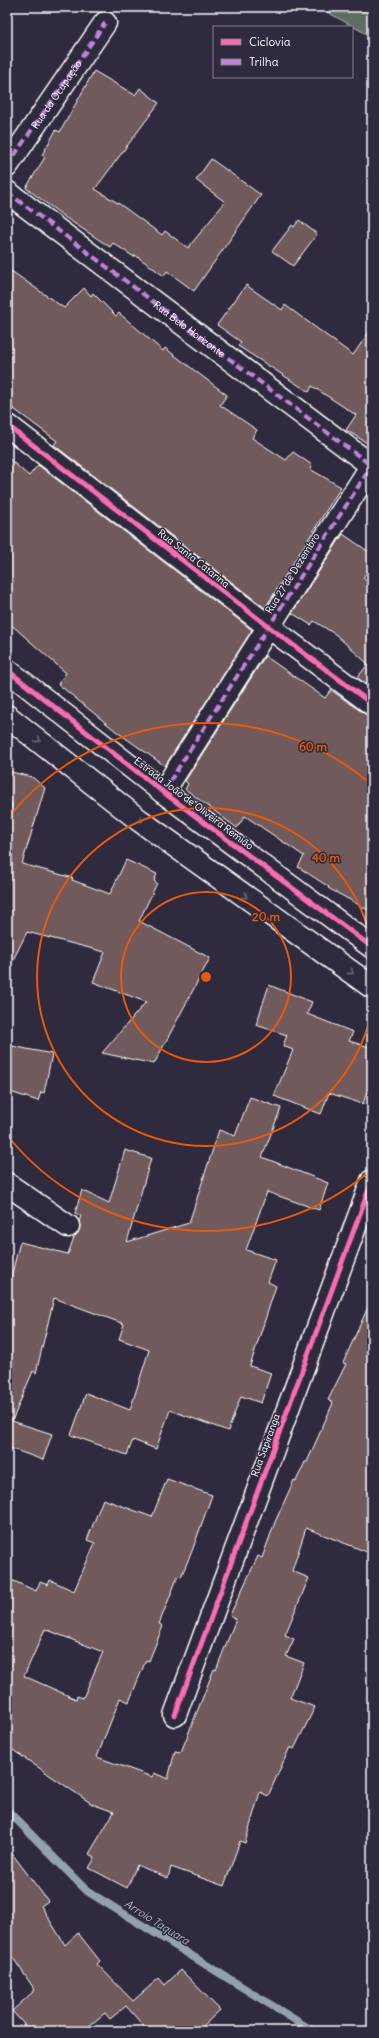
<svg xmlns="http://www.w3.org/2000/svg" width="379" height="2038" viewBox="0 0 379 2038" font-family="Delius,sans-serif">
  <rect width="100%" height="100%" fill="#2f2a3d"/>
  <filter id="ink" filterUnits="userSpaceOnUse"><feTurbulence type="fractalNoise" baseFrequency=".025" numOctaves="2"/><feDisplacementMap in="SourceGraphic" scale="8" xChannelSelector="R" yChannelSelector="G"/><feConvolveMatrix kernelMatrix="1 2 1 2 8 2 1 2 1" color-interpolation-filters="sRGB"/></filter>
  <g filter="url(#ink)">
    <!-- green -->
    <path fill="#5f6e65" stroke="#afb6b2" d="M 318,7 L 372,7 L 372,37 Z"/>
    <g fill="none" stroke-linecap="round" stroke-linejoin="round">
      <!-- stream -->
      <path stroke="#92a1aa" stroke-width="8" d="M 7,1810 L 87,1891 L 313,2031"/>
    </g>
    <!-- building -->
    <path fill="#6f5a5c" stroke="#fff" fill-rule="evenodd" d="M 94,71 L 135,95 L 140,88 L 159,103 L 95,189 L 121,205 L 162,235 L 165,231 L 188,248 L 225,202 L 196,180 L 211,159 L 261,195 L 194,291 L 167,271 L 164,276 L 135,255 L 134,257 L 113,243 L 110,247 L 66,218 L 26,188 L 45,157 L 42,155 L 56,130 L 60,132 Z
      M 299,220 L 317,234 L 293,266 L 272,251 L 292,225 L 294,227 Z
      M 7,268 L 64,308 L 84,288 L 91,296 L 93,293 L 116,316 L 119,313 L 163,351 L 165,348 L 227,395 L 220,405 L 257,430 L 252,438 L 286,460 L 293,452 L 312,465 L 310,469 L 341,487 L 265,608 L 54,445 L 57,441 L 7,404 Z
      M 246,285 L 282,310 L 285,305 L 353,355 L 372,328 L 372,446 L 346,430 L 356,415 L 312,386 L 309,392 L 238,346 L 241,342 L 217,325 Z
      M 7,457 L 29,476 L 38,465 L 252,630 L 165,766 L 117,732 L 58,684 L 66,673 L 7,621 Z
      M 343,534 L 372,554 L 372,564 L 363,578 L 372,585 L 372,688 L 357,678 L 368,664 L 335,634 L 314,621 L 311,625 L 292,613 Z
      M 265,656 L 325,698 L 331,690 L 365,714 L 372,716 L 372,912 L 328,888 L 329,887 L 298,867 L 304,856 L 245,816 L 237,828 L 185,789 L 188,784 L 185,781 Z
      M 7,771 L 32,777 L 45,788 L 22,864 L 73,878 L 72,880 L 110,894 L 126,860 L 157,874 L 154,881 L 157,883 L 139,921 L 210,958 L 154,1064 L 102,1053 L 146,1002 L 93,982 L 105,952 L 27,932 L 7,972 L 7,824 L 12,804 L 7,803 Z
      M 269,985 L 312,1002 L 307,1014 L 353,1032 L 349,1041 L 372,1048 L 372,1076 L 363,1104 L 329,1093 L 321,1114 L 274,1096 L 293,1050 L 283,1046 L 287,1035 L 256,1025 Z
      M 7,1045 L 52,1054 L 44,1093 L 41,1092 L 38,1101 L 7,1091 Z
      M 250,1097 L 281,1108 L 262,1157 L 328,1183 L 319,1210 L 267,1192 L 246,1250 L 276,1260 L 268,1282 L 276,1286 L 250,1366 L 271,1373 L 261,1403 L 241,1396 L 228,1431 L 170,1410 L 156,1449 L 133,1440 L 127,1455 L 71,1435 L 86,1393 L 130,1410 L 149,1350 L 119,1339 L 124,1324 L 54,1298 L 36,1373 L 33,1371 L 12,1421 L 52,1434 L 43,1460 L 7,1447 L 7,1293 L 20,1242 L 68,1254 L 74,1237 L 78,1233 L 80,1227 L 79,1221 L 81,1216 L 75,1213 L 82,1190 L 109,1203 L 125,1150 L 151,1158 L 127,1242 L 189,1223 L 219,1130 L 235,1136 Z
      M 372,1298 L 372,1554 L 306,1528 L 292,1571 L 309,1578 L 285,1635 L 294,1639 L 286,1656 L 304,1663 L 290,1698 L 315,1707 L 294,1749 L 290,1747 L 268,1796 L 260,1792 L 245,1843 L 240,1841 L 224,1886 L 171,1867 L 168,1878 L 137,1865 L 127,1888 L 89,1868 L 95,1858 L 89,1854 L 114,1812 L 92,1804 L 7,1746 L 7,1578 L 36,1591 L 40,1582 L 48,1585 L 50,1580 L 74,1591 L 95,1543 L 87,1540 L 103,1499 L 152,1517 L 167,1479 L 212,1495 L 192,1551 L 181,1577 L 178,1576 L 159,1624 L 163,1626 L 149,1661 L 146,1660 L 129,1702 L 120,1698 L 97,1757 L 152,1777 L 154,1773 L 168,1779 L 175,1751 L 181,1752 L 214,1669 L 216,1670 L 236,1619 L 230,1615 L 258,1556 L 262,1558 L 275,1522 L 294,1480 L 296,1481 L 305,1462 L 307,1462 L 333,1403 L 328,1400 L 346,1364 L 343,1363 ZM 45,1629 L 103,1652 L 83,1698 L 77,1696 L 76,1699 L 24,1676 Z
      M 7,1847 L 48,1901 L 41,1906 L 65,1945 L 78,1933 L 100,1961 L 97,1964 L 133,2001 L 159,1978 L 165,1985 L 181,1970 L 220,2010 L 198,2031 L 148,2031 L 126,2006 L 110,2019 L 105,2013 L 83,2031 L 30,2031 L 12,2011 L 35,1990 L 7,1949 Z"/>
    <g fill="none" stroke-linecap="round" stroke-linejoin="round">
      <defs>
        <g id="street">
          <path id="s1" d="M 7,166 L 105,23"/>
          <path d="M 7,192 L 372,466"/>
          <path d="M 7,425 L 269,627 L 372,704"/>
          <path d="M 163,792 L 372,465"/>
          <path d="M 7,1184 L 68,1226"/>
          <path d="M 175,1715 L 372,1181"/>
        </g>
        <path id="secondary" d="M 7,670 L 163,792 L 372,947
          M 7,716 L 139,820 L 372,987"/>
      </defs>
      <!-- street casing -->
      <use href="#street" stroke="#fff" stroke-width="25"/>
      <!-- secondary casing -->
      <use href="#secondary" stroke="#fff" stroke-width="25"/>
      <!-- street -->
      <use href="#street" stroke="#2f2a3d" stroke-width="22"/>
      <!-- secondary -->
      <use href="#secondary" stroke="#2f2a3d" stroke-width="22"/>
      <!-- quiet -->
      <g stroke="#c483df" stroke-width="4" stroke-dasharray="8 4" stroke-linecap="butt">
        <path d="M 7,166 L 105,23"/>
        <path id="s2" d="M 7,192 L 372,466"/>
        <path d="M 163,792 L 372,465"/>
      </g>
      <defs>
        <path id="cycleway" d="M 7,425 L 269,627 L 372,704
          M 7,670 L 163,792 L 372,947
          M 175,1715 L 372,1181"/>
      </defs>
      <!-- cycleway casing -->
      <use href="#cycleway" stroke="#2f2a3d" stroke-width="8"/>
      <!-- cycleway -->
      <use href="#cycleway" stroke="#f96db3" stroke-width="5"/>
    </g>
    <!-- one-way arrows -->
    <defs><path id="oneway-chevron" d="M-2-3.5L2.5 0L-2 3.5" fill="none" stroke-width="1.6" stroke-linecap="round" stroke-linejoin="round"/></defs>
    <g stroke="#6d6a77">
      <use href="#oneway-chevron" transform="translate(38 740) rotate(38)"/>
      <use href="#oneway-chevron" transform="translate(140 820) rotate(37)"/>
      <use href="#oneway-chevron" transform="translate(245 896) rotate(36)"/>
      <use href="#oneway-chevron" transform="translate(351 972) rotate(36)"/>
    </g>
  </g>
  <!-- distance rings -->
  <g fill="none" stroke="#e8590c" stroke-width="2">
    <circle cx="206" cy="977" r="85"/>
    <path d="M372 1009A169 169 0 1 1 372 945"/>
    <path d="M371 1170A254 254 0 0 1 7 1135M7 819A254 254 0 0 1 371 784"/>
  </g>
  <g text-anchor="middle" stroke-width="3" stroke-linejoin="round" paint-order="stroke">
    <!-- street labels -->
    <g font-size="10" fill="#fff" stroke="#2f2a3d">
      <text dy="4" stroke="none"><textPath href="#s1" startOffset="87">Rua da Ocupação</textPath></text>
      <text dy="4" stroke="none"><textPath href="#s2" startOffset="228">Rua Belo Horizonte</textPath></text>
      <text transform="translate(194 558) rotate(38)" y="4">Rua Santa Catarina</text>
      <text transform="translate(292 573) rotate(-58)" y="4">Rua 27 de Dezembro</text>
      <text transform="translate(194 803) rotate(37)" y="4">Estrada João de Oliveira Remião</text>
      <text transform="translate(265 1445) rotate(-70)" y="4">Rua Sapiranga</text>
    </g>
    <!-- water labels -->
    <g font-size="11" font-style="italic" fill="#aeb9bf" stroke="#2f2a3d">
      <text transform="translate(157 1922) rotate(32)" y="4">Arroio Taquara</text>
    </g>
  </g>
  <circle cx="206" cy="977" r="6" fill="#e8590c" stroke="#2f2a3d" stroke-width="2"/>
  <g font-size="12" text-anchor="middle" font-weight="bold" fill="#e8590c" stroke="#2f2a3d" stroke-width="3" stroke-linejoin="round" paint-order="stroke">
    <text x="313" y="751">60 m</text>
    <text x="326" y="862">40 m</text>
    <text x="266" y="921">20 m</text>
  </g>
  <!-- margin -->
  <rect width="379" height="2038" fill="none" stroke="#2f2a3d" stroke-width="24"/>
  <rect x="12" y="12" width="355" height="2014" fill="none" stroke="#fff" stroke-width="1.5" filter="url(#ink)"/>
  <!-- legend -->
  <rect x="213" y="26" width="140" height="52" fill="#2f2a3d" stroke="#827f8b"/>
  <rect x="221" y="39" width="20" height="6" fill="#f96db3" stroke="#827f8b"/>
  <text x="249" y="46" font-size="12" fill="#ffffff">Ciclovia</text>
  <rect x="221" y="59" width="20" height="6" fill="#c483df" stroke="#827f8b"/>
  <text x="249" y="66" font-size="12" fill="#ffffff">Trilha</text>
</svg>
